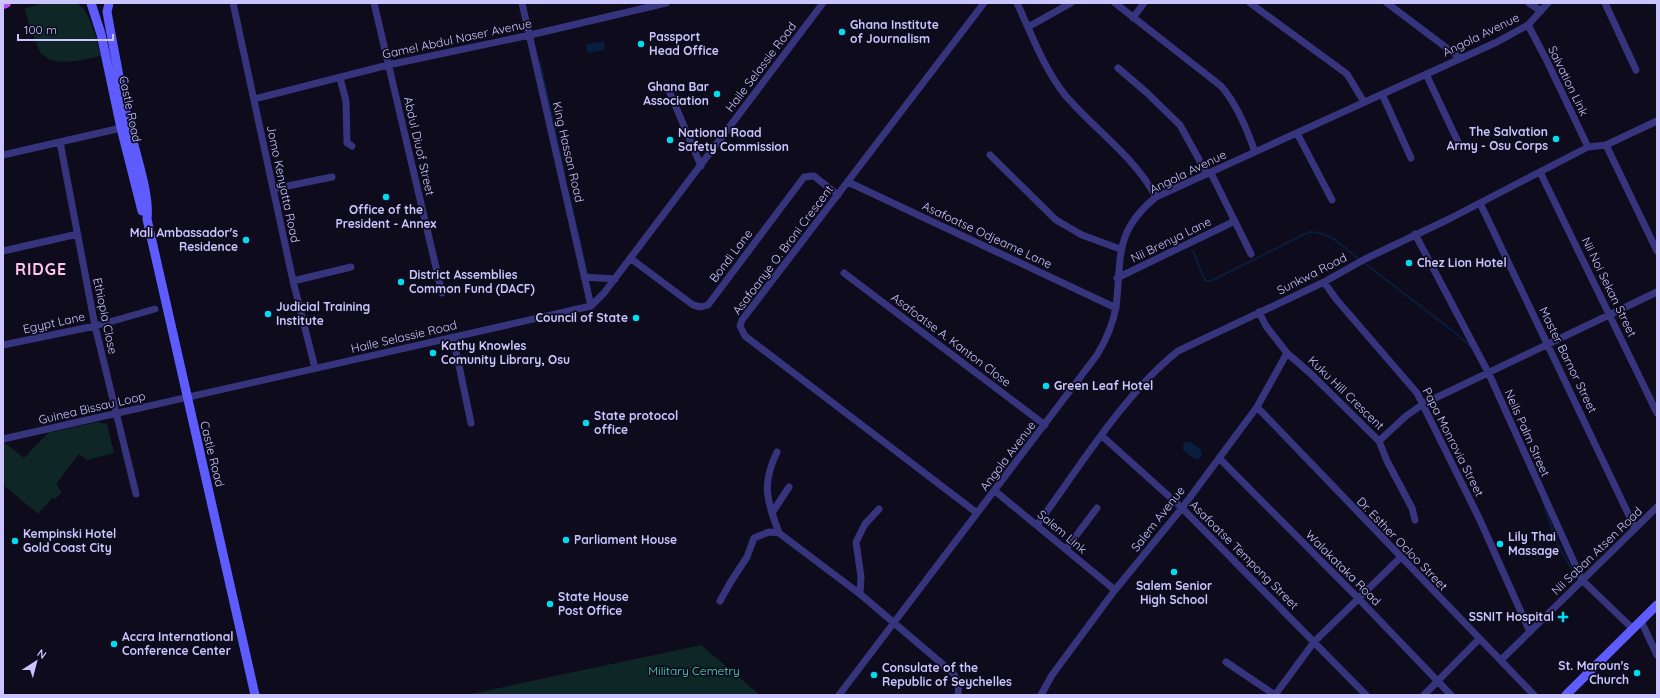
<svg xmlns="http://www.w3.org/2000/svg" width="1660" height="698" viewBox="0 0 1660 698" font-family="Quicksand,sans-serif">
  <rect width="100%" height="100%" fill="#0d0b1c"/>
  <!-- green -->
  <path fill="#0e2625" d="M 43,3 C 53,3 64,2 74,3 C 90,5 97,43 101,56 C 83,59 56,69 41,53 C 36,47 28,18 24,9 Z
    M 98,422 L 107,424 L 114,453 L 87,460 L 79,454 L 56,484 L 62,492 L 55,499 L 53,497 L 38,514 L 3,485 L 3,444 L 5,443 L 24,458 L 48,433 Z
    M 701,645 L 760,695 L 466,695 Z"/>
  <!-- water -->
  <path fill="#091d3c" d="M 604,41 L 605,50 L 587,53 L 586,44 Z
    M 1185,442 L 1191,442 L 1201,449 L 1202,455 L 1199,459 L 1194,459 L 1183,450 L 1183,446 Z"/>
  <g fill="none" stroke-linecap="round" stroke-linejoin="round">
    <!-- stream -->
    <path stroke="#091d3c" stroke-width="2" d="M 540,62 L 565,176
      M 570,198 L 587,273
      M 1193,251 L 1203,276 L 1206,281 L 1211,281 L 1309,232 C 1333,232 1341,246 1359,259
      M 1363,262 L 1458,335 L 1471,347
      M 1542,499 L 1558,545 L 1574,573"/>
    <!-- minor -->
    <path stroke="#36347c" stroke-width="7" d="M 233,3 L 293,281 L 315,368
      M 374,3 L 442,293
      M 522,3 L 591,306
      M 1017,3 C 1032,35 1043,67 1065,95 C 1095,130 1134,156 1156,197
      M 1115,3 L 1221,86 C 1237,104 1247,129 1255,152
      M 1250,3 L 1347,74 L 1364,102
      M 1387,3 L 1460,58
      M 1529,3 L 1541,11
      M 1605,3 L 1636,70
      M 1133,18 L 1144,3
      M 1528,25 L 1546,59 L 1588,147
      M 1028,27 L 1071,3
      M 1118,68 L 1146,92 L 1180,125 L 1207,174
      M 1426,74 L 1459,144
      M 340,78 L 346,101 L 347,143 L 352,146
      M 667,86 L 701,166
      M 1382,94 L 1411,158
      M 254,99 L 388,65 L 530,35 L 666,3
      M 1297,133 L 1332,200
      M 60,142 L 95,326 L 136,494
      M 1606,145 L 1657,251
      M 3,155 L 121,128
      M 990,155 L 1056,220 L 1082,235 L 1120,249
      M 1540,172 L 1657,413
      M 1211,173 L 1251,254
      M 848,182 L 1116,308
      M 273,189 L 332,177
      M 1480,203 L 1635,528
      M 1415,234 L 1489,374 L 1582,580 L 1633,629
      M 3,251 L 78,234
      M 630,258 L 693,305 L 701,307 L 708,305 L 804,177 L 814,176 L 838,195
      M 844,273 L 1045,425
      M 584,277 L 615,279
      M 1117,278 L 1235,221
      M 293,281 L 351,267
      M 1324,282 L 1336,299 L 1417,393 L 1479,518 L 1530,632
      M 1259,312 L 1266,326 L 1287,353 L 1310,373 L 1379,441 L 1387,461 L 1412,508 L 1415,520
      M 453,337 L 471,423
      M 3,345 L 95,326 L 155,309
      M 1257,407 L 1534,695
      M 1102,436 L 1182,508 L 1366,695
      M 3,439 L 591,306 L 604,293 L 823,3
      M 1379,441 L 1406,416 L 1423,404 L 1657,292
      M 777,452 C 761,485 767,500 779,533
      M 1219,458 L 1358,598 L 1451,695
      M 995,491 L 1115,590
      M 772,513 L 789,487
      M 977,513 L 745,336 L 740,326 L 742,320 L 984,3
      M 1037,525 C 1079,468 1123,395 1178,351 L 1324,282 L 1365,259 L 1447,220 L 1588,147 L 1606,145 L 1657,121
      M 1066,549 L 1097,508
      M 860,594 L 861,577 L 856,542 L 865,524 L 879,509
      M 720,601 L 730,583 L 747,557 L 754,538 L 769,532 L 779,533 L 860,594 L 953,673 L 959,683 L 958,695
      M 1641,621 L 1657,655
      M 1501,660 L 1657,507
      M 1226,662 L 1275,695 L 1314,642 L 1401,557
      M 839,695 L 1097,355 C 1106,340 1113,324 1116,307 C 1122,258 1113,232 1156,197 L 1497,42 L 1528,25 L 1548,3
      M 1041,695 L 1052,675 L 1115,590 L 1182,508 L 1257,407 L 1287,353
      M 1424,695 L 1479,639"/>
    <!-- secondary -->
    <path stroke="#5e5cff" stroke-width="9" d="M 91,3 L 101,34 L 121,128 L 142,211
      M 109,3 L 107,12 C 114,50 121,88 129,126 C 135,152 150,194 147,219 L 255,695
      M 1566,695 L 1657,605"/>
    <!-- primary -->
    <path stroke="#b94cff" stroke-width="10" d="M 3,4 L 6,3"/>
  </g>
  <!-- markers -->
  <g fill="#00ddf0" stroke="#0d0b1c" stroke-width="1.5">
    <circle cx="842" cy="32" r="4"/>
    <circle cx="641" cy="44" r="4"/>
    <circle cx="717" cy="94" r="4"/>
    <circle cx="1556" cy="139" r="4"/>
    <circle cx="670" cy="140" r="4"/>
    <circle cx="386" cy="197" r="4"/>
    <circle cx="246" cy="240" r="4"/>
    <circle cx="1409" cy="263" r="4"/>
    <circle cx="401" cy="282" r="4"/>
    <circle cx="268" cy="314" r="4"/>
    <circle cx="636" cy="318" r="4"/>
    <circle cx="433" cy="353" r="4"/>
    <circle cx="1046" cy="386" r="4"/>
    <circle cx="586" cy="423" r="4"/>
    <circle cx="566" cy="540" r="4"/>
    <circle cx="15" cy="541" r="4"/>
    <circle cx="1500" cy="544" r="4"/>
    <circle cx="1174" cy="572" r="4"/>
    <circle cx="550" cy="604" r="4"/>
    <path d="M1561 611h4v4h4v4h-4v4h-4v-4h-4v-4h4z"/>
    <circle cx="114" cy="644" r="4"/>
    <circle cx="1637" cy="673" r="4"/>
    <circle cx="874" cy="675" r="4"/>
  </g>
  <g text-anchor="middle" stroke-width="3.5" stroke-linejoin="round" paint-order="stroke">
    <!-- poi labels -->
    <g font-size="12" font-weight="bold" fill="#cbc5ff" stroke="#0d0b1c" text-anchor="start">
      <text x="850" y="29">Ghana Institute<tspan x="850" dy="14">of Journalism</tspan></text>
      <text x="649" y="41">Passport<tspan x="649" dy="14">Head Office</tspan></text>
      <text x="709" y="91" text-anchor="end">Ghana Bar<tspan x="709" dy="14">Association</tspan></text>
      <text x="1548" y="136" text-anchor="end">The Salvation<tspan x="1548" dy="14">Army - Osu Corps</tspan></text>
      <text x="678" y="137">National Road<tspan x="678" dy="14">Safety Commission</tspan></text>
      <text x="386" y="214" text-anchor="middle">Office of the<tspan x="386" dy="14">President - Annex</tspan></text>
      <text x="238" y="237" text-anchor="end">Mali Ambassador's<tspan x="238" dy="14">Residence</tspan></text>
      <text x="1417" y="267">Chez Lion Hotel</text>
      <text x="409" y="279">District Assemblies<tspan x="409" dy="14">Common Fund (DACF)</tspan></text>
      <text x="276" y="311">Judicial Training<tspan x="276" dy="14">Institute</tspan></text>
      <text x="628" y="322" text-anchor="end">Council of State</text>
      <text x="441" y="350">Kathy Knowles<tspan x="441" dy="14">Comunity Library, Osu</tspan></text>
      <text x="1054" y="390">Green Leaf Hotel</text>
      <text x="594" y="420">State protocol<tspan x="594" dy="14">office</tspan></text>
      <text x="23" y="538">Kempinski Hotel<tspan x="23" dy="14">Gold Coast City</tspan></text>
      <text x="1508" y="541">Lily Thai<tspan x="1508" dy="14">Massage</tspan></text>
      <text x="574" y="544">Parliament House</text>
      <text x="1174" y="590" text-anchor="middle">Salem Senior<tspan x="1174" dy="14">High School</tspan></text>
      <text x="558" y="601">State House<tspan x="558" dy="14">Post Office</tspan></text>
      <text x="1554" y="621" text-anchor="end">SSNIT Hospital</text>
      <text x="122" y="641">Accra International<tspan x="122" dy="14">Conference Center</tspan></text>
      <text x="1629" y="670" text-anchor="end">St. Maroun's<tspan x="1629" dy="14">Church</tspan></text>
      <text x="882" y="672">Consulate of the<tspan x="882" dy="14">Republic of Seychelles</tspan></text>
    </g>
    <!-- street labels -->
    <g font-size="12" fill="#cbc5ff" stroke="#0d0b1c">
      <text transform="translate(1481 35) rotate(-26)" y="4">Angola Avenue</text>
      <text transform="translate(457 39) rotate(-12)" y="4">Gamel Abdul Naser Avenue</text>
      <text transform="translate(761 67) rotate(-53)" y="4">Haile Selassie Road</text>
      <text transform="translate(1568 81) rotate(64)" y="4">Salvation Link</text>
      <text transform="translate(130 109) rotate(78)" y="4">Castle Road</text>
      <text transform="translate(419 146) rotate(77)" y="4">Abdul Diuof Street</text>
      <text transform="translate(568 152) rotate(77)" y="4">King Hassan Road</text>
      <text transform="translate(1188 172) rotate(-26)" y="4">Angola Avenue</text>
      <text transform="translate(283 184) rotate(78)" y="4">Jomo Kenyatta Road</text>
      <text transform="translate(987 235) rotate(25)" y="4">Asafoatse Odjeame Lane</text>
      <text transform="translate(1171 240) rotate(-26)" y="4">Nii Brenya Lane</text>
      <text transform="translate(783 250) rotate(-53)" y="4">Asafoanye O. Broni Crescent</text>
      <text transform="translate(731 256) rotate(-53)" y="4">Bondi Lane</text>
      <text transform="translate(1312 274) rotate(-27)" y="4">Sunkwa Road</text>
      <text transform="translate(1609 287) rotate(64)" y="4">Nii Noi Sekan Street</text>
      <text transform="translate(105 316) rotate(78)" y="4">Ethiopia Close</text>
      <text transform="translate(54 323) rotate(-12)" y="4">Egypt Lane</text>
      <text transform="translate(404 337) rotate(-13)" y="4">Haile Selassie Road</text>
      <text transform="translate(951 340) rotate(37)" y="4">Asafoatse A. Kanton Close</text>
      <text transform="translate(1568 360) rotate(64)" y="4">Master Barnor Street</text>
      <text transform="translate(1346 393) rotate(44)" y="4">Kuku Hill Crescent</text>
      <text transform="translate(92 408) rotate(-13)" y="4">Guinea Bissau Loop</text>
      <text transform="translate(1527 433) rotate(66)" y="4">Neils Palm Street</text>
      <text transform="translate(1453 442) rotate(63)" y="4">Papa Monrovia Street</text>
      <text transform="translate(212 454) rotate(76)" y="4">Castle Road</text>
      <text transform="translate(1008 456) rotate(-53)" y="4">Angola Avenue</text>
      <text transform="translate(1158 519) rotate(-52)" y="4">Salem Avenue</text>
      <text transform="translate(1062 532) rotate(40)" y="4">Salem Link</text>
      <text transform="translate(1402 544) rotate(46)" y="4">Dr. Esther Ocloo Street</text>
      <text transform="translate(1597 551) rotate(-44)" y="4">Nii Saban Atsen Road</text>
      <text transform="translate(1244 555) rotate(45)" y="4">Asafoatse Tempong Street</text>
      <text transform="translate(1343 568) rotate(45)" y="4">Walakataka Road</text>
    </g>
    <!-- park labels -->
    <g font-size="12" fill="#50e0ba" stroke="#0d0b1c">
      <text x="694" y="675">Military Cemetry</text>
    </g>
    <!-- district labels -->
    <g font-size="16" font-weight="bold" letter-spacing="1" fill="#ffc7ec" stroke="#0d0b1c">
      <text x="41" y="275">RIDGE</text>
    </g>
  </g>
  <!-- border -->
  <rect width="1660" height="698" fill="none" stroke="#cbc5ff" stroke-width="8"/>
  <!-- north arrow -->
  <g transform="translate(36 662) rotate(36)" stroke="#0d0b1c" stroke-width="3" paint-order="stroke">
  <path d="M0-3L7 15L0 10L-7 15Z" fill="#cbc5ff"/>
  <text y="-6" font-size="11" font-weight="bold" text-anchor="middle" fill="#cbc5ff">N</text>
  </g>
  <!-- scale -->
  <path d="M18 34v6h95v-6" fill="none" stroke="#cbc5ff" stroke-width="2"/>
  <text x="24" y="34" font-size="12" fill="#cbc5ff" stroke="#0d0b1c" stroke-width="3" paint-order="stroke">100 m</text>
</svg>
